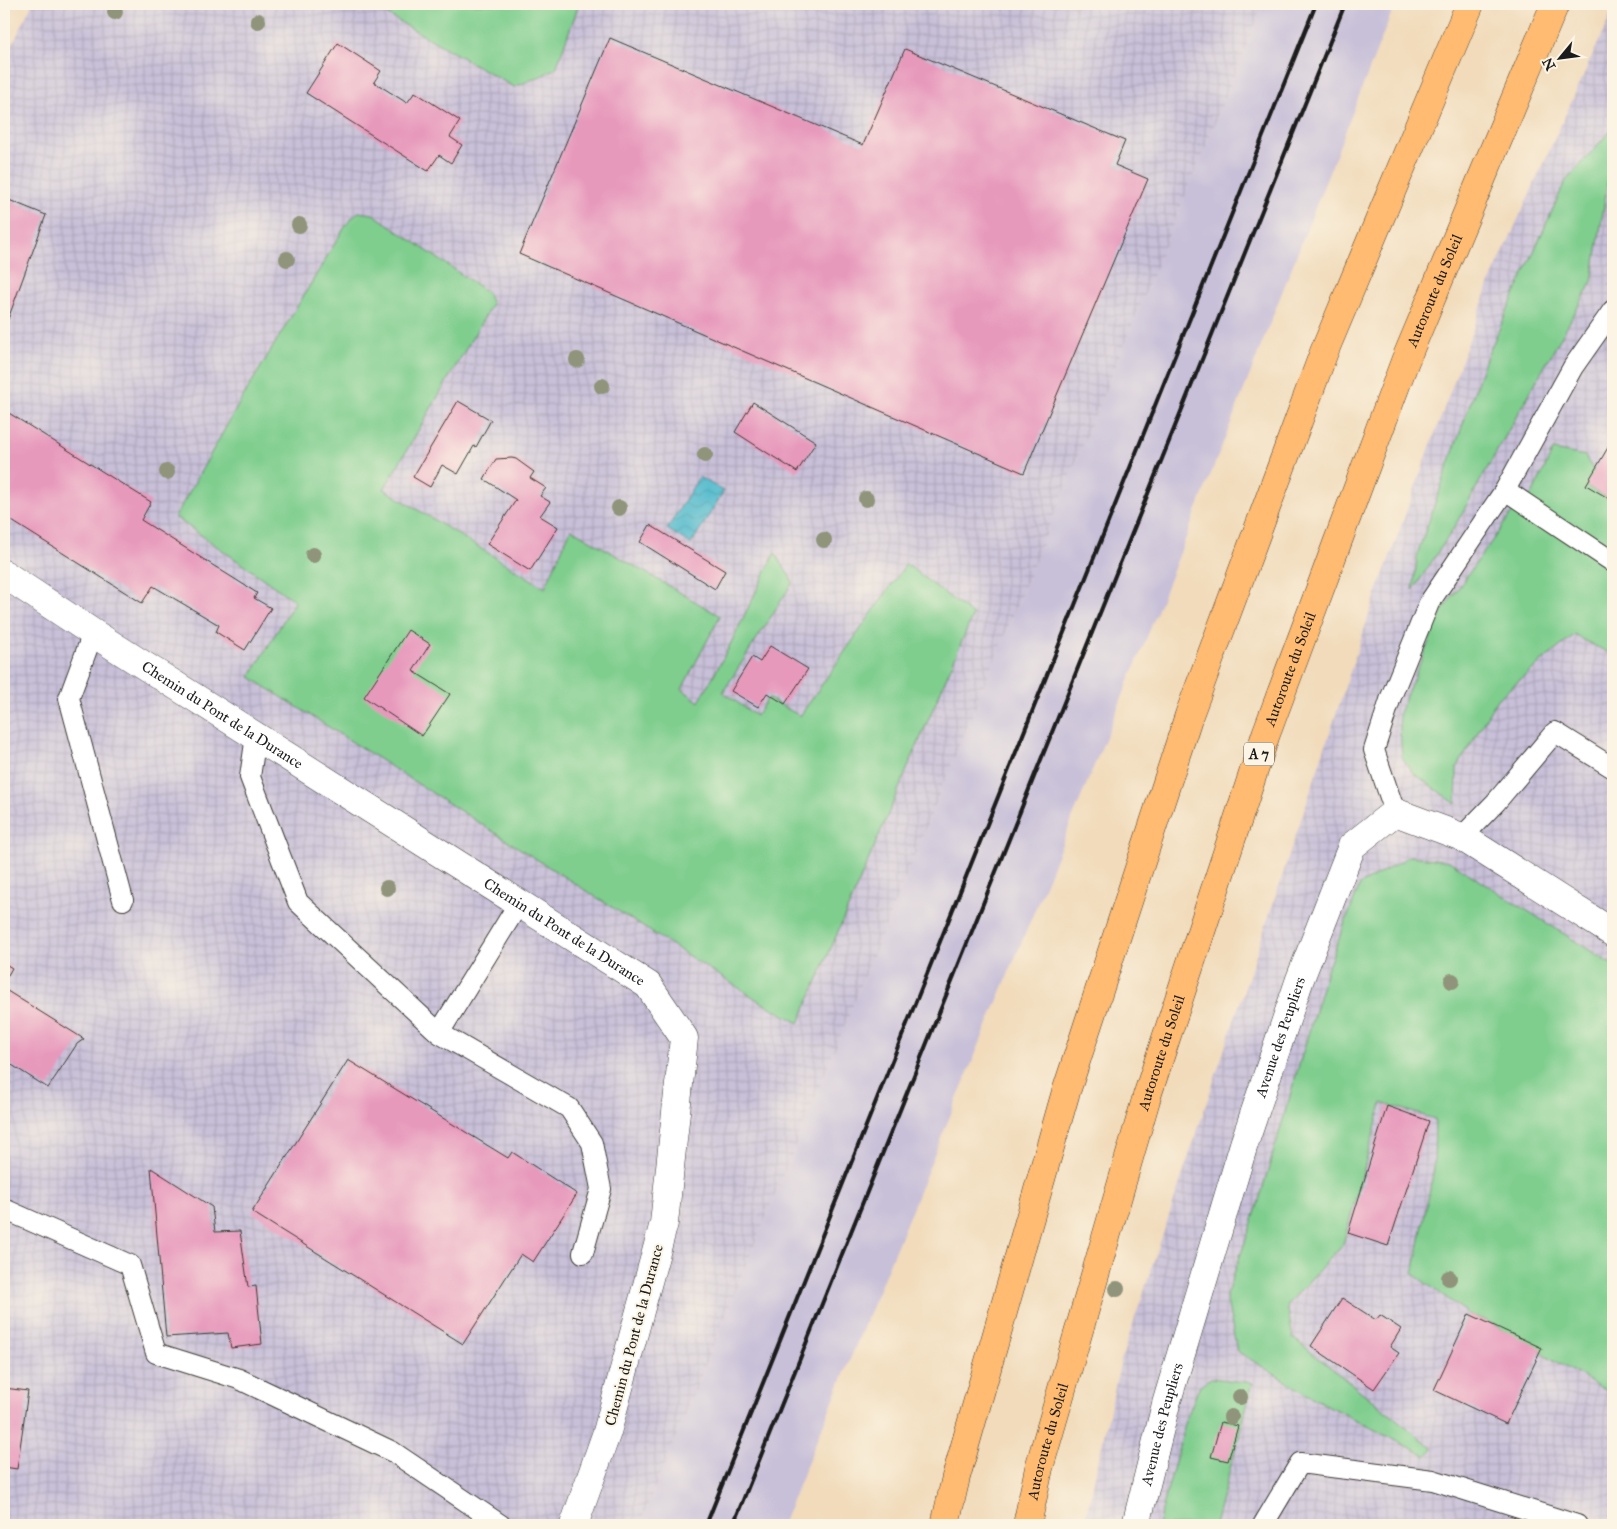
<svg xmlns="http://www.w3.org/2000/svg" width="1617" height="1529" viewBox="0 0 1617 1529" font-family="'IM FELL Great Primer',serif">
  <defs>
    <pattern id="industrial-grid" width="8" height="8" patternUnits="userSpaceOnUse" patternTransform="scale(1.25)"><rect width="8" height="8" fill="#c8c0d8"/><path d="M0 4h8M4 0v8" fill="none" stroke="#aba4b9"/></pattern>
    <pattern id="water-waves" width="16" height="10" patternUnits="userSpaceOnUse" patternTransform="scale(1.25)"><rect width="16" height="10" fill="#50bacd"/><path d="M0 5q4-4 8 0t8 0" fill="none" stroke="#459faf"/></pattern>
  </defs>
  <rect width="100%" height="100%" fill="#fcf5e5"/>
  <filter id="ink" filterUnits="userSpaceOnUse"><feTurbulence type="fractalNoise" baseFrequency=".02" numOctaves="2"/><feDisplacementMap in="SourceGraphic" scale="10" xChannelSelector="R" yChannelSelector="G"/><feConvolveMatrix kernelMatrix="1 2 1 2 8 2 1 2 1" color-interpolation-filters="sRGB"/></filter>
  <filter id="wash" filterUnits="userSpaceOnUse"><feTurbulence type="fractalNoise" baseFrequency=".0096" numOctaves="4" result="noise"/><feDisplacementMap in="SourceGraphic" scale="20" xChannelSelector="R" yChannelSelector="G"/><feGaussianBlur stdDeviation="1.12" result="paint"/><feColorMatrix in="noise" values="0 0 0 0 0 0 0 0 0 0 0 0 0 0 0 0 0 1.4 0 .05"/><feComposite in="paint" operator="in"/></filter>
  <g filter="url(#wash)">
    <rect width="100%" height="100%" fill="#f1dbbb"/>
    <!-- industrial -->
    <path fill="url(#industrial-grid)" d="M 32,4 L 1264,4 L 640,1525 L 4,1525 L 4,62 Z
      M 1613,10 L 1613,1525 L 1084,1525 L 1121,1360 L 1373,603 L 1492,277 Z"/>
    <!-- railway -->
    <path fill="#c8c0d8" d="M 1264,4 L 1395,4 L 1149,632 L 782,1525 L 640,1525 Z"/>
    <!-- green -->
    <path fill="#7fce8e" stroke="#4e7555" d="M 369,4 L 579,4 L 556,68 L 541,76 L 514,87 Z
      M 1613,128 L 1613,147 L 1592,282 L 1452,531 L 1413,590 L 1418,552 L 1485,361 L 1565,182 Z
      M 358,212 L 373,214 L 487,292 L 492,304 L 384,489 L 545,588 L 571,529 L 720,616 L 682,689 L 699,702 L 727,651 L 775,553 L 793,582 L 723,692 L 756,716 L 768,698 L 800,716 L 906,564 L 973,615 L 799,1023 L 761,1002 L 250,677 L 295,601 L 175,517 L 243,397 L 346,225 Z
      M 1553,450 L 1585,456 L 1594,472 L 1586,486 L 1613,501 L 1613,655 L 1574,635 L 1497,699 L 1457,768 L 1456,804 L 1412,772 L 1402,757 L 1399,713 L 1442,611 L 1514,510 L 1533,493 Z
      M 1410,856 L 1449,861 L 1613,965 L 1613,1395 L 1491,1323 L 1469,1314 L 1413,1274 L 1434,1169 L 1435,1119 L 1382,1103 L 1343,1244 L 1287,1305 L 1293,1338 L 1433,1448 L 1426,1456 L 1315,1399 L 1237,1351 L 1226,1296 L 1256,1211 L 1328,967 L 1360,885 Z
      M 1211,1378 L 1253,1383 L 1215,1525 L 1158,1525 L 1187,1417 L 1200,1385 Z"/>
    <!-- water -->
    <path fill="url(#water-waves)" stroke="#366b74" d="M 699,477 L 724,491 L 691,544 L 667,529 Z"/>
    <g id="blocks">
      <!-- building -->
      <path fill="#e799bc" d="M 610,38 L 863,145 L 905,49 L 1125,141 L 1115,165 L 1148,179 L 1024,473 L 519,254 Z
        M 338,43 L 381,71 L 374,82 L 407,103 L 415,92 L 460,121 L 450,137 L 462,145 L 451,163 L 439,155 L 428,171 L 306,93 Z
        M 4,198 L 46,215 L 4,330 Z
        M 458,401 L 491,420 L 476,447 L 474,446 L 458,474 L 442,465 L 430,487 L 413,477 Z
        M 753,402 L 816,442 L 797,472 L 735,432 Z
        M 4,410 L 151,502 L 141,520 L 257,593 L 254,598 L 271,608 L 245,650 L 216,632 L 219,625 L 153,586 L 142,603 L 4,516 Z
        M 1613,439 L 1613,501 L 1586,485 Z
        M 512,458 L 516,459 L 534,472 L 530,478 L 546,488 L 540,496 L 550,502 L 540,516 L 558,527 L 530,571 L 487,544 L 516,500 L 484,479 L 496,459 Z
        M 650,525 L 725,571 L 715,589 L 640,542 Z
        M 408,630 L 430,644 L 413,671 L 450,694 L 422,736 L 364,697 Z
        M 770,646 L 808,669 L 785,704 L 767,693 L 758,707 L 731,691 L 752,657 L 760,662 Z
        M 4,963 L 12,968 L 4,982 Z
        M 4,989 L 84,1039 L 77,1044 L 48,1088 L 4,1060 Z
        M 348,1060 L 508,1158 L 512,1152 L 577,1194 L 533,1262 L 521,1254 L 463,1344 L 252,1212 Z
        M 1387,1106 L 1429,1121 L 1388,1246 L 1348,1233 Z
        M 151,1168 L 212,1207 L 215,1232 L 240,1231 L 248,1287 L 256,1286 L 262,1344 L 231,1348 L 228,1333 L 166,1337 Z
        M 1342,1298 L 1376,1320 L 1380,1315 L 1401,1329 L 1390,1347 L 1399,1353 L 1374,1389 L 1311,1346 Z
        M 1469,1314 L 1542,1348 L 1506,1424 L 1434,1390 Z
        M 4,1388 L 28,1391 L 17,1469 L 4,1467 Z
        M 1221,1422 L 1238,1426 L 1228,1461 L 1211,1457 Z"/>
    </g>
  </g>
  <g filter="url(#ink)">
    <use href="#blocks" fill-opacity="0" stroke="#3c3934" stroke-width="1"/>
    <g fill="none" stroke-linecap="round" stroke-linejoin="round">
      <defs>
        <path id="service" d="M 1505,490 L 1613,562
          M 93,633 L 69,698 L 123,900
          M 256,736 L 250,777 L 298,902 L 439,1033
          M 1395,812 L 1374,750 L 1391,697 L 1429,603 L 1505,490 L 1573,367 L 1613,310
          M 1462,837 L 1496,802 L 1555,732 L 1613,768
          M 519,903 L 439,1033 L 569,1108 L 592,1143 L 601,1189 L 583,1253
          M 4,1209 L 130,1265 L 156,1353 L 239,1379 L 393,1452 L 501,1525
          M 1263,1525 L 1300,1463 L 1433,1480 L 1577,1525"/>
        <g id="minor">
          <path id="s1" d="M 4,574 L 93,633 L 648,985 L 684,1038 L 664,1223 L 607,1432 L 574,1525"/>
          <path id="s2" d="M 1136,1525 L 1166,1404 L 1244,1144 L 1300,979 L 1352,846 L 1395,812 L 1462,837 L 1613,933"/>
        </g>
        <g id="motorway">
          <path d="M 945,1525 L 956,1477 L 1065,1095 L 1189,715 L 1324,352 L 1470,4"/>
          <path id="s3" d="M 1027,1525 L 1039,1468 L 1147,1096 L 1266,734 L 1405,361 L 1555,4"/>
        </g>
      </defs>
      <!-- service casing -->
      <use href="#service" stroke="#3c3934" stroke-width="22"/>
      <!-- minor casing -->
      <use href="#minor" stroke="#3c3934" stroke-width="29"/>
      <!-- motorway casing -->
      <use href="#motorway" stroke="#3c3934" stroke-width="29"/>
      <!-- service -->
      <use href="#service" stroke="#fff" stroke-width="20"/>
      <!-- minor -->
      <use href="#minor" stroke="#fff" stroke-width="28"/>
      <!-- motorway -->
      <use href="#motorway" stroke="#ffbb71" stroke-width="28"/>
      <!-- rail -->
      <path stroke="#1c1c1c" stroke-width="4" d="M 706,1525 L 1316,4
        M 733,1525 L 1345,4"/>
    </g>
    <!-- trees -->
    <g fill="#8f947a">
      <circle cx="115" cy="12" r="8"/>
      <circle cx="258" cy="21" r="8"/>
      <circle cx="299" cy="225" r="8"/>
      <circle cx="287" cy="259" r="8"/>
      <circle cx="577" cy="360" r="8"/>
      <circle cx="602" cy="386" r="8"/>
      <circle cx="705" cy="455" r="8"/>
      <circle cx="167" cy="472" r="8"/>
      <circle cx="866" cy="499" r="8"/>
      <circle cx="619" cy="508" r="8"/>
      <circle cx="824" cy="540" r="8"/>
      <circle cx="313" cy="555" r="8"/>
      <circle cx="387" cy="888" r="8"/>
      <circle cx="1452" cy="981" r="8"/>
      <circle cx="1449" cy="1278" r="8"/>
      <circle cx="1117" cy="1289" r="8"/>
      <circle cx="1240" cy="1397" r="8"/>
      <circle cx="1231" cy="1417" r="8"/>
    </g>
  </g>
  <g text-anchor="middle" stroke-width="4" stroke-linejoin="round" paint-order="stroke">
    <!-- shield labels -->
    <rect fill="#fcf5e5" stroke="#5f5d58" stroke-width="1" x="1244" y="742.5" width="30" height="23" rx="4"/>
    <g font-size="14" font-weight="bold" fill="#1c1c1c">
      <text x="1259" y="759">A 7</text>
    </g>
    <!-- street labels -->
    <g font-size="15" fill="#1c1c1c" stroke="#fcf5e5">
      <text dy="5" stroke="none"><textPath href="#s3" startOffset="1301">Autoroute du Soleil</textPath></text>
      <text dy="5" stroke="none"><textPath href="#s3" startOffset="896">Autoroute du Soleil</textPath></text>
      <text dy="5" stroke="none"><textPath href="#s1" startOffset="260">Chemin du Pont de la Durance</textPath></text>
      <text dy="5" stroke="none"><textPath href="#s1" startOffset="665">Chemin du Pont de la Durance</textPath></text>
      <text dy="5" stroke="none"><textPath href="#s2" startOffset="509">Avenue des Peupliers</textPath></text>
      <text dy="5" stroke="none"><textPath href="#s3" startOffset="491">Autoroute du Soleil</textPath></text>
      <text transform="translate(634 1335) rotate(-75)" y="5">Chemin du Pont de la Durance</text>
      <text dy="5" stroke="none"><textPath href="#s2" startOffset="104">Avenue des Peupliers</textPath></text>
      <text dy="5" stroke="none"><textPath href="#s3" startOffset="86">Autoroute du Soleil</textPath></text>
    </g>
  </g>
  <!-- margin -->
  <rect width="1617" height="1529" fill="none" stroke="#fcf5e5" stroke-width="20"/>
  <!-- north arrow -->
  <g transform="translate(1560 58) rotate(241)" stroke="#fcf5e5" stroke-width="4" paint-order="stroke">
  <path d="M0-4L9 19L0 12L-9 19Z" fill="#1c1c1c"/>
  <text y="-8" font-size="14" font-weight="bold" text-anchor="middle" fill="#1c1c1c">N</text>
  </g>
</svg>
